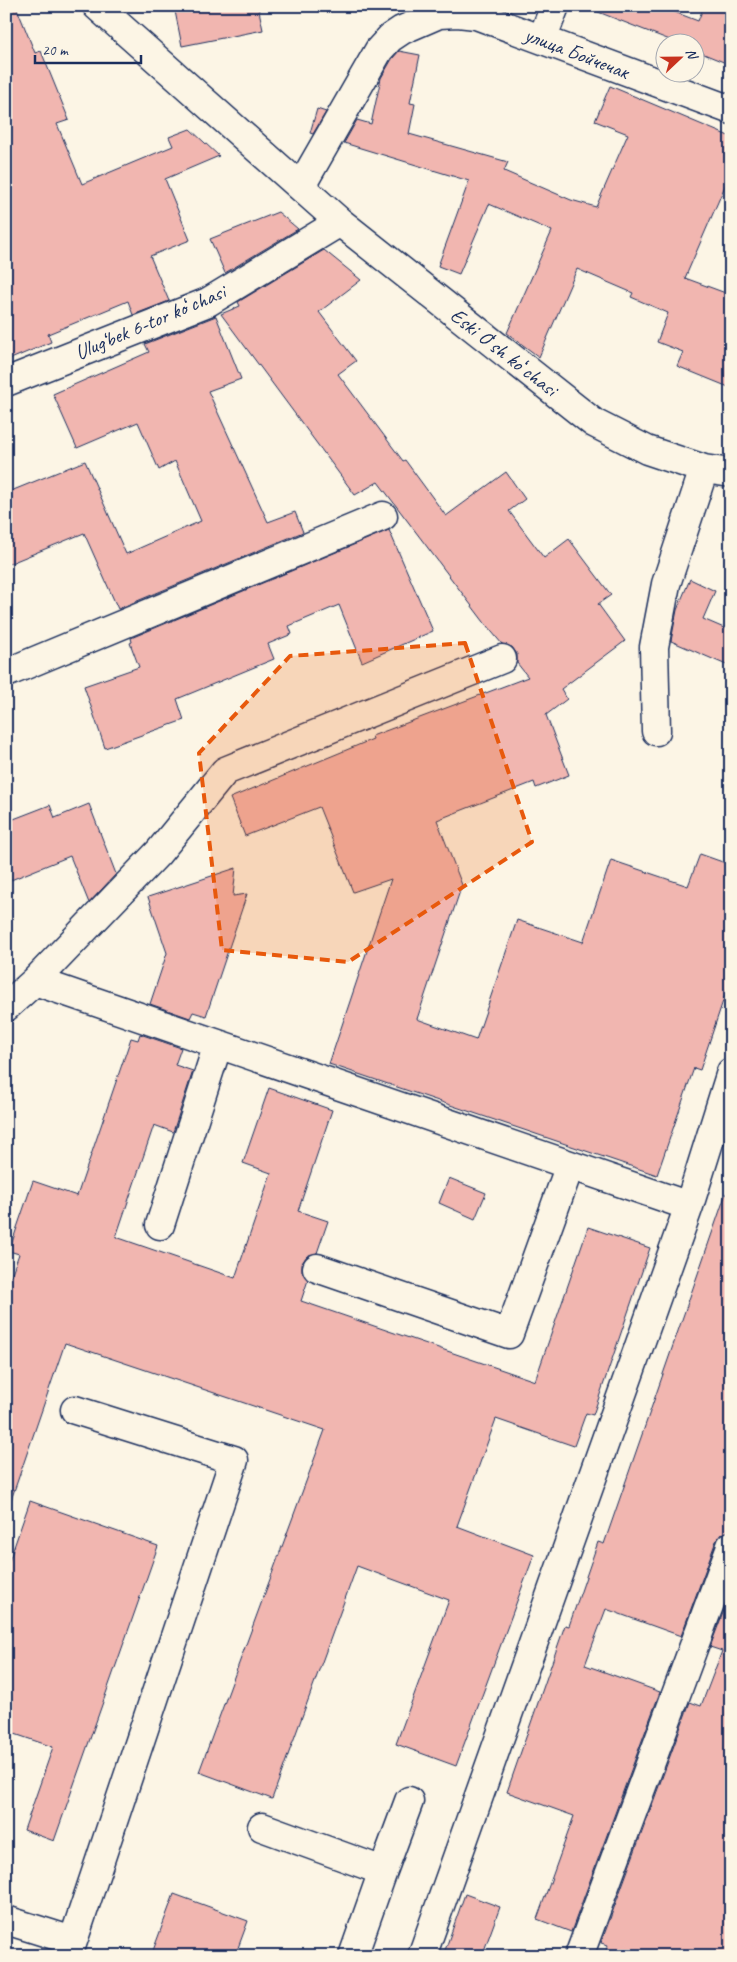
<svg xmlns="http://www.w3.org/2000/svg" width="737" height="1962" viewBox="0 0 737 1962" font-family="Caveat,sans-serif">
  <rect width="100%" height="100%" fill="#fcf5e5"/>
  <filter id="ink" filterUnits="userSpaceOnUse"><feTurbulence type="fractalNoise" baseFrequency=".02" numOctaves="2"/><feDisplacementMap in="SourceGraphic" scale="10" xChannelSelector="R" yChannelSelector="G"/><feConvolveMatrix kernelMatrix="1 2 1 2 8 2 1 2 1" color-interpolation-filters="sRGB"/></filter>
  <g filter="url(#ink)">
    <!-- building -->
    <path fill="#f1b6b0" stroke="#1b2f5e" d="M 6,6 L 16,6 L 35,53 L 41,51 L 69,120 L 57,124 L 82,184 L 173,146 L 169,137 L 190,129 L 219,156 L 165,179 L 190,240 L 150,256 L 169,301 L 133,315 L 128,301 L 48,334 L 51,342 L 6,361 Z
      M 174,6 L 258,6 L 263,30 L 182,46 Z
      M 588,6 L 659,6 L 698,21 L 704,6 L 731,6 L 731,65 L 694,50 L 694,42 L 675,42 L 588,8 Z
      M 399,51 L 420,55 L 410,103 L 415,104 L 409,134 L 508,162 L 504,171 L 571,200 L 596,207 L 628,134 L 595,121 L 610,86 L 731,137 L 731,172 L 685,278 L 731,295 L 731,388 L 677,366 L 683,352 L 657,342 L 668,313 L 631,297 L 633,293 L 577,269 L 539,357 L 507,333 L 552,231 L 489,204 L 459,274 L 438,266 L 469,181 L 344,143 L 357,120 L 371,124 L 381,78 L 392,59 Z
      M 317,109 L 326,112 L 313,134 L 310,133 Z
      M 278,212 L 298,229 L 225,273 L 210,239 Z
      M 324,250 L 361,280 L 319,312 L 356,361 L 338,374 L 403,461 L 405,460 L 446,516 L 506,472 L 525,499 L 509,511 L 544,558 L 569,539 L 611,595 L 598,604 L 625,641 L 561,689 L 567,699 L 546,715 L 569,775 L 536,788 L 534,782 L 437,820 L 462,885 L 417,1019 L 476,1040 L 517,920 L 583,942 L 611,860 L 688,886 L 700,854 L 731,865 L 731,977 L 700,1070 L 694,1068 L 657,1175 L 329,1064 L 391,879 L 353,892 L 319,807 L 245,836 L 230,798 L 373,739 L 372,736 L 528,677 L 517,663 L 517,654 L 512,647 L 502,644 L 487,626 L 378,482 L 355,495 L 221,314 L 240,306 L 238,302 Z
      M 216,316 L 241,379 L 208,391 L 268,522 L 295,512 L 303,532 L 118,609 L 84,533 L 6,565 L 6,493 L 85,461 L 126,554 L 201,521 L 175,461 L 159,470 L 138,422 L 77,448 L 53,394 L 149,352 L 145,344 Z
      M 389,530 L 433,631 L 362,662 L 339,605 L 289,626 L 292,634 L 268,644 L 274,659 L 177,699 L 184,720 L 105,748 L 84,686 L 139,667 L 130,643 L 132,642 L 131,638 Z
      M 690,579 L 715,591 L 703,619 L 731,631 L 731,667 L 671,641 L 677,610 Z
      M 89,804 L 116,874 L 89,903 L 70,856 L 6,882 L 6,822 L 50,805 L 55,818 Z
      M 236,868 L 233,896 L 247,894 L 206,1016 L 193,1012 L 190,1018 L 150,1004 L 167,953 L 148,897 Z
      M 140,1034 L 181,1048 L 175,1065 L 193,1071 L 173,1132 L 154,1125 L 116,1237 L 235,1278 L 271,1173 L 243,1163 L 269,1088 L 332,1110 L 298,1211 L 328,1221 L 317,1253 L 307,1256 L 302,1263 L 302,1271 L 308,1280 L 301,1301 L 535,1381 L 588,1227 L 650,1248 L 593,1415 L 586,1413 L 574,1446 L 496,1419 L 457,1526 L 534,1555 L 456,1766 L 396,1744 L 449,1600 L 357,1566 L 272,1799 L 199,1772 L 325,1430 L 65,1343 L 11,1500 L 6,1499 L 6,1289 L 19,1254 L 9,1251 L 33,1181 L 77,1196 L 131,1038 L 138,1040 Z
      M 449,1178 L 486,1193 L 475,1219 L 439,1203 Z
      M 726,1193 L 731,1194 L 731,1531 L 721,1534 L 716,1541 L 681,1636 L 606,1609 L 585,1665 L 660,1692 L 571,1932 L 537,1919 L 574,1816 L 507,1792 L 565,1625 L 569,1626 L 598,1542 L 604,1544 Z
      M 30,1501 L 158,1546 L 54,1841 L 24,1830 L 53,1747 L 6,1731 L 6,1570 Z
      M 731,1592 L 731,1956 L 604,1956 L 608,1945 L 601,1943 L 690,1702 L 701,1706 L 722,1651 L 710,1647 Z
      M 174,1894 L 248,1921 L 235,1956 L 151,1956 Z
      M 465,1894 L 500,1907 L 482,1956 L 443,1956 Z"/>
    <g fill="none" stroke-linecap="round" stroke-linejoin="round">
      <defs>
        <path id="minor" d="M 97,6 L 340,222 L 594,423 L 647,450 L 704,469 L 731,473
          M 542,39 L 555,6
          M 301,186 L 379,50 L 390,38 L 402,30 L 439,14 L 458,13 L 476,15 L 731,110
          M 6,382 L 208,302 L 340,222
          M 6,673 L 383,516
          M 656,731 L 654,647 L 666,584 L 704,469
          M 35,981 L 689,1206
          M 6,1007 L 35,981 L 158,853 L 225,771 L 502,659
          M 160,1225 L 218,1044
          M 317,1268 L 509,1334 L 570,1165
          M 262,1827 L 383,1871 L 353,1956
          M 383,1871 L 409,1801
          M 6,1920 L 73,1941
          M 68,1956 L 234,1460 L 75,1410
          M 422,1956 L 689,1206 L 731,1072
          M 579,1956 L 731,1546"/>
      </defs>
      <!-- minor casing -->
      <use href="#minor" stroke="#1b2f5e" stroke-width="31"/>
      <!-- minor -->
      <use href="#minor" stroke="#fcf5e5" stroke-width="28"/>
    </g>
  </g>
  <!-- marked area -->
  <path fill="#e8590c" fill-opacity="0.2" stroke="#e8590c" stroke-width="4" stroke-dasharray="10 6" stroke-linejoin="round" d="M 465,643 L 532,842 L 348,962 L 222,950 L 199,753 L 290,656 Z"/>
  <g text-anchor="middle" stroke-width="4" stroke-linejoin="round" paint-order="stroke">
    <!-- street labels -->
    <g font-size="21" fill="#1b2f5e" stroke="#fcf5e5">
      <text transform="translate(577 53) rotate(21)" y="7">улица Бойчечак</text>
      <text transform="translate(150 322) rotate(-23)" y="7">Ulug‘bek 6-tor koʻchasi</text>
      <text transform="translate(504 352) rotate(38)" y="7">Eski Oʻsh koʻchasi</text>
    </g>
  </g>
  <!-- margin -->
  <rect width="737" height="1962" fill="none" stroke="#fcf5e5" stroke-width="25"/>
  <rect x="12" y="12" width="712" height="1937" fill="none" stroke="#1b2f5e" stroke-width="2" filter="url(#ink)"/>
  <!-- north arrow -->
  <g transform="translate(680 58) rotate(68)"><circle r="24" fill="#fcf5e5" stroke="#a2a6af"/>
  <path d="M0-4L9 19L0 12L-9 19Z" fill="#c8321e"/>
  <text y="-8" font-size="14" font-weight="bold" text-anchor="middle" fill="#1b2f5e">N</text>
  </g>
  <!-- scale -->
  <path d="M35 55v8h106v-8" fill="none" stroke="#1b2f5e" stroke-width="2.5"/>
  <text x="42" y="55" font-size="15" fill="#1b2f5e" stroke="#fcf5e5" stroke-width="4" paint-order="stroke">20 m</text>
</svg>
